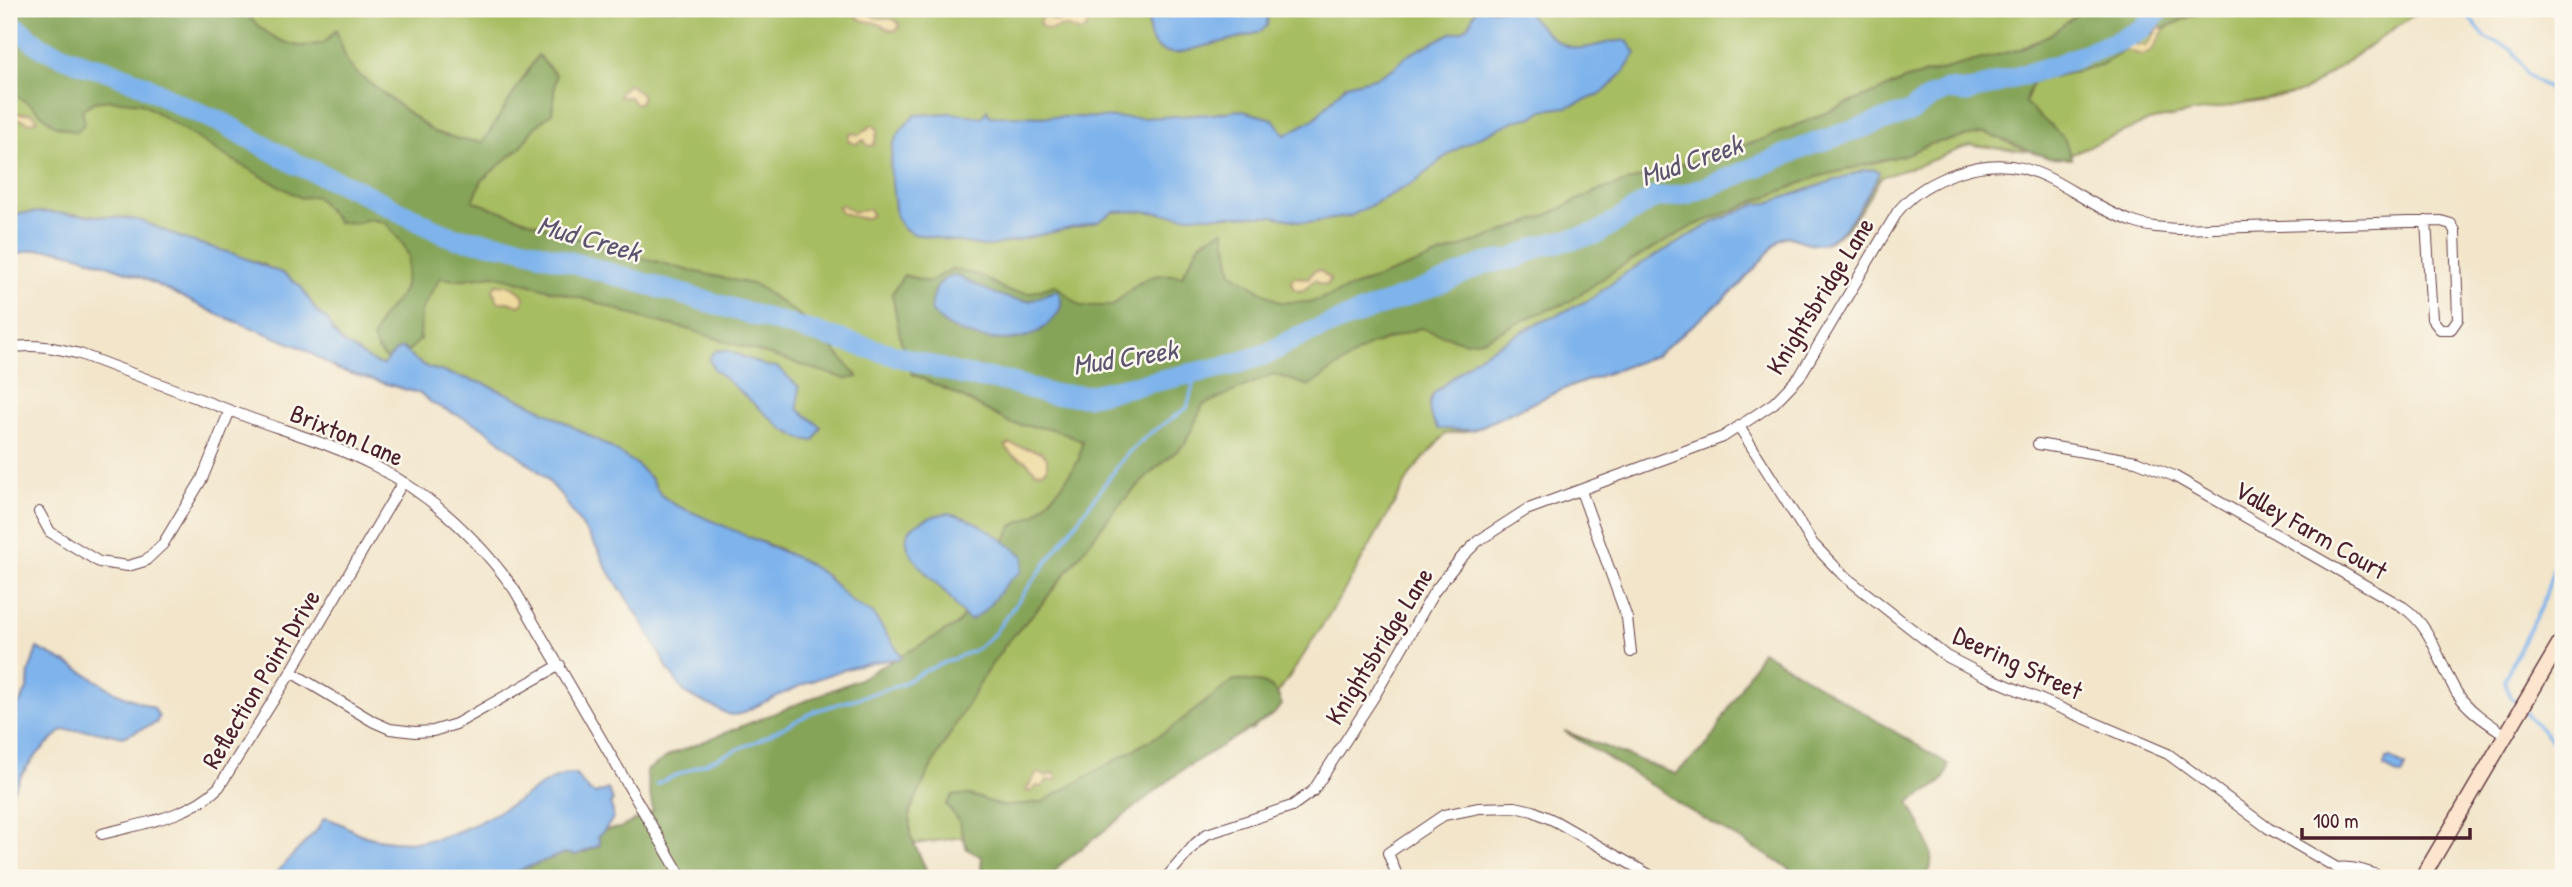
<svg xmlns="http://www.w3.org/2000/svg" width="2572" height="887" viewBox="0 0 2572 887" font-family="'Patrick Hand',sans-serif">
  <rect width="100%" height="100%" fill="#fbf7ec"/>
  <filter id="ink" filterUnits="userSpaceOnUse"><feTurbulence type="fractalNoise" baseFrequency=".0143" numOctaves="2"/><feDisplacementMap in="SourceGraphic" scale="14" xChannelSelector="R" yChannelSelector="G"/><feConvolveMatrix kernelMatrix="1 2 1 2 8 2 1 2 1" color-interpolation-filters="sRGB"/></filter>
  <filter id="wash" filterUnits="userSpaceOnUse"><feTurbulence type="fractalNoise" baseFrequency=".00686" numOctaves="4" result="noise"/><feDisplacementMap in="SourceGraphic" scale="28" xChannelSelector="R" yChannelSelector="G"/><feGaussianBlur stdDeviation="1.57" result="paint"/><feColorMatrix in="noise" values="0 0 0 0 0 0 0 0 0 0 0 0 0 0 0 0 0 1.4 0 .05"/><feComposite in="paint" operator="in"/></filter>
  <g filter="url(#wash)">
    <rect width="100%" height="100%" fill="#f2e5ca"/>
    <!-- green -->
    <path fill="#a7bd62" stroke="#786e46" stroke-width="2" d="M 9,9 L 1353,9 L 1367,13 L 1369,9 L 2422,9 L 2303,92 L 2149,121 L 2068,155 L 1970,145 L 1920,165 L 1881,177 C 1868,198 1846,243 1818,244 C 1809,245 1796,238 1786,236 L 1780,239 L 1739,286 L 1657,355 L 1561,390 L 1473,430 L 1445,434 L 1412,472 L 1344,591 L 1298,664 L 1252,730 L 1191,742 L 1013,830 L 893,847 L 902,657 L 873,614 L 851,602 L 825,575 L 777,548 L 724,528 L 673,504 L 661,495 L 651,479 L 636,465 L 610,447 L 533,405 L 485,384 L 429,368 L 412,358 L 407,352 L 383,365 L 375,363 L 343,343 L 332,330 L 329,321 L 317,312 L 301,287 L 262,264 L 184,239 L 142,221 L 124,218 L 43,212 L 9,214 Z"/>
    <!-- forest -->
    <path fill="#85a458" stroke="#686242" stroke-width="2" d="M 9,9 L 243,9 C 255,26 278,44 301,46 C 308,46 317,44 324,43 L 336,30 L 348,64 L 358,74 L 434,132 L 462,140 L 483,142 L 538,55 L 556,75 L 552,113 L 534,128 L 521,147 L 482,180 L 473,201 L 594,244 L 687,270 L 756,285 L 812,324 L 858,377 L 846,379 L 683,328 L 645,319 L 595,302 L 494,275 L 456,280 L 440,278 L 421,311 L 420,340 L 407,352 L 403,349 L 398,350 L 387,360 L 377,349 L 373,339 L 380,320 L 404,290 L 409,257 L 404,246 L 386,223 L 369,219 L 357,223 L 338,222 L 316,196 L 301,198 L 229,158 L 141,103 L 110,100 L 94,102 L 82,110 L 85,123 L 76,132 L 54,125 L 31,105 L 9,92 Z
      M 2085,9 L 2230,9 L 2200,12 L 2145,37 L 2101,65 L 2033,82 L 2025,103 L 2064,138 L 2072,159 L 2049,158 L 1985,133 L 1930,144 L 1904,155 L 1817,177 L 1693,226 L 1615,270 L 1569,302 L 1532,316 L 1483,340 L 1465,342 L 1420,328 L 1368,346 L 1309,386 L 1273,374 L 1203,405 L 1185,444 L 1154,470 L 1118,506 L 1041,605 L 1006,644 L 985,674 L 932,765 L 910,811 L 910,835 L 926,869 L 920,878 L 499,878 L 565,853 C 579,856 588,851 600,845 L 597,837 L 604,830 L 620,828 L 653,811 L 646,771 L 670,755 L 857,680 L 958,624 L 984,582 L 1012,526 L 1035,515 L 1063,484 L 1079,459 L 1082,441 L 1052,429 L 1012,424 L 958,395 L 912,374 L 901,341 L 892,294 L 904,275 L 928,282 L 952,269 L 981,276 L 1008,291 L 1030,293 L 1055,285 L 1081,306 L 1112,306 C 1137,284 1147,270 1182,276 L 1201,242 L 1224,230 L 1232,273 L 1279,302 L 1312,302 L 1543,217 L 1594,192 L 1761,140 L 1907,79 L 2020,49 L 2049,35 Z
      M 1762,651 L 1948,764 C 1950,785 1923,792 1909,802 C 1918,823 1943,858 1925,878 L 1806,878 L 1682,806 L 1663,792 L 1564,731 L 1675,774 L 1708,744 Z
      M 1234,680 C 1258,682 1274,679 1282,705 L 1274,714 L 1185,768 L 1060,865 L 1051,878 L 980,878 L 982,857 L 967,849 L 958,819 L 946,805 L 953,795 L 970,795 L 1003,806 L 1042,802 L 1170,729 Z"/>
    <!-- sand -->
    <path fill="#eeda9e" stroke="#9c7c64" stroke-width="2" d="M 857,9 C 865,9 866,13 873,16 C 884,21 892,14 900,25 L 897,30 C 887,31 887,28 879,24 C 869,20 863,24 855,15 Z
      M 1044,15 L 1056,21 L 1083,16 L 1087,20 L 1087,28 L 1080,32 C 1062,24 1066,26 1048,30 L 1041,26 L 1039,22 Z
      M 2160,26 L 2164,30 L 2151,52 L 2142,55 L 2123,49 L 2122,46 L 2126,43 L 2146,46 Z
      M 629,84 L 643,96 L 640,103 L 634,103 L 630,97 L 619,97 L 620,92 Z
      M 9,111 L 20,114 L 31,113 L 38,119 L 31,123 L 19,119 L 9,121 Z
      M 872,125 L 878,129 L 874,145 L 868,146 L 864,140 L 855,144 L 848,141 L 849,135 L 853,133 L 859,135 Z
      M 843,205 L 853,212 L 869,209 L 872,215 C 863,223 852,214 841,213 L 838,207 Z
      M 1320,270 L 1330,279 L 1328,285 L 1321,284 L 1315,280 C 1308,285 1303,296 1293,288 L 1291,281 L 1294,277 L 1308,278 L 1314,271 Z
      M 496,284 C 507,284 518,287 524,297 L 523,303 L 519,306 L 508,302 L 498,302 L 493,290 Z
      M 1010,444 L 1041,452 L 1047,458 L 1047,469 L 1042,472 L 1035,471 L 1026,461 L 1012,455 L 1005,446 Z
      M 1039,773 L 1046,776 L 1055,773 L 1057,778 L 1054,781 L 1047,780 L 1042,787 L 1037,786 L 1031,792 L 1026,791 L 1035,775 Z"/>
    <!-- water -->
    <path fill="#7eb3ec" stroke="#64698c" stroke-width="2" d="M 1148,9 L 1268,9 L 1267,26 L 1257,33 L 1178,53 C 1147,53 1149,34 1148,9 Z
      M 1476,9 L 1523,9 C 1540,24 1556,51 1583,48 C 1599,47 1610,39 1627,41 L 1636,53 L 1623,73 L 1605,91 L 1594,97 L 1567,107 L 1543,110 L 1533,117 L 1514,121 L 1475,139 L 1450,153 L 1415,182 L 1351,216 L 1308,223 L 1273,216 L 1183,216 L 1142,211 L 1114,212 L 1097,222 L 991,246 L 983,246 L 914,234 L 903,228 L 896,217 L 890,166 L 893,144 L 901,130 L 915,115 L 951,113 L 983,117 L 987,110 L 990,116 L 1143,118 L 1212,114 L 1239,110 L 1273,119 L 1285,135 L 1314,119 L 1346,85 L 1378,77 L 1395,67 L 1406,56 L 1451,33 L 1462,31 L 1469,25 Z
      M 1875,169 L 1879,172 L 1878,176 C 1867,195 1843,243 1818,244 C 1809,245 1796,238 1786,236 L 1780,239 L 1739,286 L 1657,355 L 1561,390 L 1473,430 L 1438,429 C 1430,417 1426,408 1433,394 L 1478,356 L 1531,327 L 1591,299 L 1627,272 L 1716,221 L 1757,204 L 1768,203 L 1865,170 Z
      M 43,212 L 124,218 L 142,221 L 184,239 L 237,255 L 284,274 L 301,287 L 317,312 L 329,321 L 332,331 L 343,343 L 375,363 L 383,365 L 397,350 L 403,348 L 412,358 L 429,368 L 485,384 L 533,405 L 610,447 L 636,464 L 651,479 L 661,495 L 673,504 L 802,560 L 825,575 L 852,602 L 873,614 L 902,657 L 900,659 C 848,661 787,691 740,714 L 730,715 L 686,694 L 669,671 L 643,623 L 606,567 L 599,551 L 561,495 L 542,474 L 481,426 L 433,404 L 421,394 L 339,370 L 300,347 L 217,314 L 143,278 L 78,255 L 56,250 L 33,250 L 9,256 L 9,214 Z
      M 954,275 C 976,284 1003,301 1027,301 C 1038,301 1047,291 1058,291 C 1065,304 1060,314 1049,323 C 1043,328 1039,333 1031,335 C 1001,346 949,337 931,310 C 933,293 937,279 954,275 Z
      M 726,350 L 766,366 L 777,367 L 799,387 L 798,409 L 821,427 L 814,441 L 802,439 L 783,429 L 714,369 L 709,359 L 715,351 Z
      M 948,513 C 977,518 1001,539 1024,556 L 1021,572 C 1000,583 993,610 970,620 C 958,613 955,602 945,592 C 930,577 887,541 917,524 C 927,518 937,514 948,513 Z
      M 37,648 L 75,667 L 117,693 L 154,708 L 159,717 L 156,723 L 123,737 L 96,731 L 63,730 C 38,751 22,769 9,799 L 9,723 L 28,687 L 29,672 Z
      M 2390,758 L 2405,766 L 2403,775 L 2399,775 L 2384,767 L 2386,759 Z
      M 575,774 L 589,791 L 595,794 L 608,789 L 613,801 L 610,804 C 619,819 607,826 598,837 L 600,845 L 576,855 L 565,853 L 499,878 L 271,878 L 317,830 L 324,818 C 337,820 346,827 358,833 C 375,841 404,843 423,841 C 457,836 488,818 517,801 C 536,789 552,775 575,774 Z"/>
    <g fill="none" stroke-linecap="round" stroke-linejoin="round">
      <!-- stream -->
      <path stroke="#7eb3ec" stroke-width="3.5" d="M 2462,9 L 2486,38 L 2512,49 L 2526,74 L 2547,87 L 2563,106
        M 2519,705 L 2511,697 L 2504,680 L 2544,600 L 2556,560 L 2563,520
        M 2524,711 L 2563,753
        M 656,784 L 759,740 L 815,711 L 900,685 L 926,670 L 975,650 L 993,635 L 1126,455 L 1149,434 L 1187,408 L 1196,374"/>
      <!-- river -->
      <path stroke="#7eb3ec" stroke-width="21" d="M 9,22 L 42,48 L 88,66 L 109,71 L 143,85 L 182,106 L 223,123 L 296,164 L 355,189 L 438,231 L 454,238 L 518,247 L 963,375 L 1006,381 L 1049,394 L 1086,396 L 1232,365 L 1269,353 L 1297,337 L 1446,281 L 1483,264 L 1516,258 L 1540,246 L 1596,234 L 1655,197 L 1669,197 L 1687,194 L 1727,179 L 1812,144 L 1910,112 L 1931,97 L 1947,90 L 1967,92 L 2060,64 L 2116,42 L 2141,30 L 2161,9"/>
    </g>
  </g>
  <g filter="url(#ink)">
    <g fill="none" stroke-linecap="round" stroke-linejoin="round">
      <defs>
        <path id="street" d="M 9,348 C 34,343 56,348 80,354 C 137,376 194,397 250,418 C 292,433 336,446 375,466 C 432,495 477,538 514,589 L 682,878
          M 1740,428 L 1813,544 L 1843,575 L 1946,656 L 1983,675 L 2168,754 L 2268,828 L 2337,868 L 2345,878
          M 2038,444 L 2136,461 L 2174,476 L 2403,607 C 2434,628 2438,663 2457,693 C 2470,712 2488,723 2506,735
          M 1581,491 L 1627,618 L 1631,652
          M 39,512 L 50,532 L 99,562 L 128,566 L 145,561 L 163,544 L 202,479 L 230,410
          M 291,672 L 374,722 L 390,729 L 415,732 L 433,731 L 456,724 L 560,665
          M 102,834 C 143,823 189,817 219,787 L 291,672 L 403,482
          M 2337,868 C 2353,866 2368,871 2383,878
          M 1166,878 L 1196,843 L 1207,834 L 1292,806 L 1313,791 L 1375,695 L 1434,592 L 1461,558 L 1478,541 L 1526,510 L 1723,437 L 1774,403 L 1800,376 L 1898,211 C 1914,192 1932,182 1956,173 C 2035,145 2065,198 2131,221 C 2146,227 2162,228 2178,229 L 2441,221 L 2451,224 L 2455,231 L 2458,319 L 2451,329 L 2440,329 L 2432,319 L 2426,221
          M 1398,878 L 1388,853 L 1444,815 L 1479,808 L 1515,807 L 1533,811 L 1555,821 L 1655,878"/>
        <path id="secondary" d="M 2422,878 L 2563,638"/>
      </defs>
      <!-- street casing -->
      <use href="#street" stroke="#633d43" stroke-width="12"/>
      <!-- secondary casing -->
      <use href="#secondary" stroke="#633d43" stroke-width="17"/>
      <!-- street -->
      <use href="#street" stroke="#fff" stroke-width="10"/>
      <!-- secondary -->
      <use href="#secondary" stroke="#fce5cf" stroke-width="14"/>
    </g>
  </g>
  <g text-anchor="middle" stroke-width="5" stroke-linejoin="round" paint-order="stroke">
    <!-- street labels -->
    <g font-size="26" fill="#4a1f2b" stroke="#fbf7ec">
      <text transform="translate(1820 296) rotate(-58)" y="9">Knightsbridge Lane</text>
      <text transform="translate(347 435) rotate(23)" y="9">Brixton Lane</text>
      <text transform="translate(2311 530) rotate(30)" y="9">Valley Farm Court</text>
      <text transform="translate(1379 646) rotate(-58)" y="9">Knightsbridge Lane</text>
      <text transform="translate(2018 663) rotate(25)" y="9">Deering Street</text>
      <text transform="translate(261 679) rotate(-59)" y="9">Reflection Point Drive</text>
    </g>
    <!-- water labels -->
    <g font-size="28" font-style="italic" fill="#5c536f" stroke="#fbf7ec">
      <text transform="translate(1691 160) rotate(-19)" y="10">Mud Creek</text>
      <text transform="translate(589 238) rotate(16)" y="10">Mud Creek</text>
      <text transform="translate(1125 357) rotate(-9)" y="10">Mud Creek</text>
    </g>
  </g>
  <!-- margin -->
  <rect width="2572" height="887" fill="none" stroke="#fbf7ec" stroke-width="35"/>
  <!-- scale -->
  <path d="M2302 828v10h168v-10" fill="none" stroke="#4a1f2b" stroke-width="3.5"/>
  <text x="2313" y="828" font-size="21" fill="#4a1f2b" stroke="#fbf7ec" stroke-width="5" paint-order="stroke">100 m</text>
</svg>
